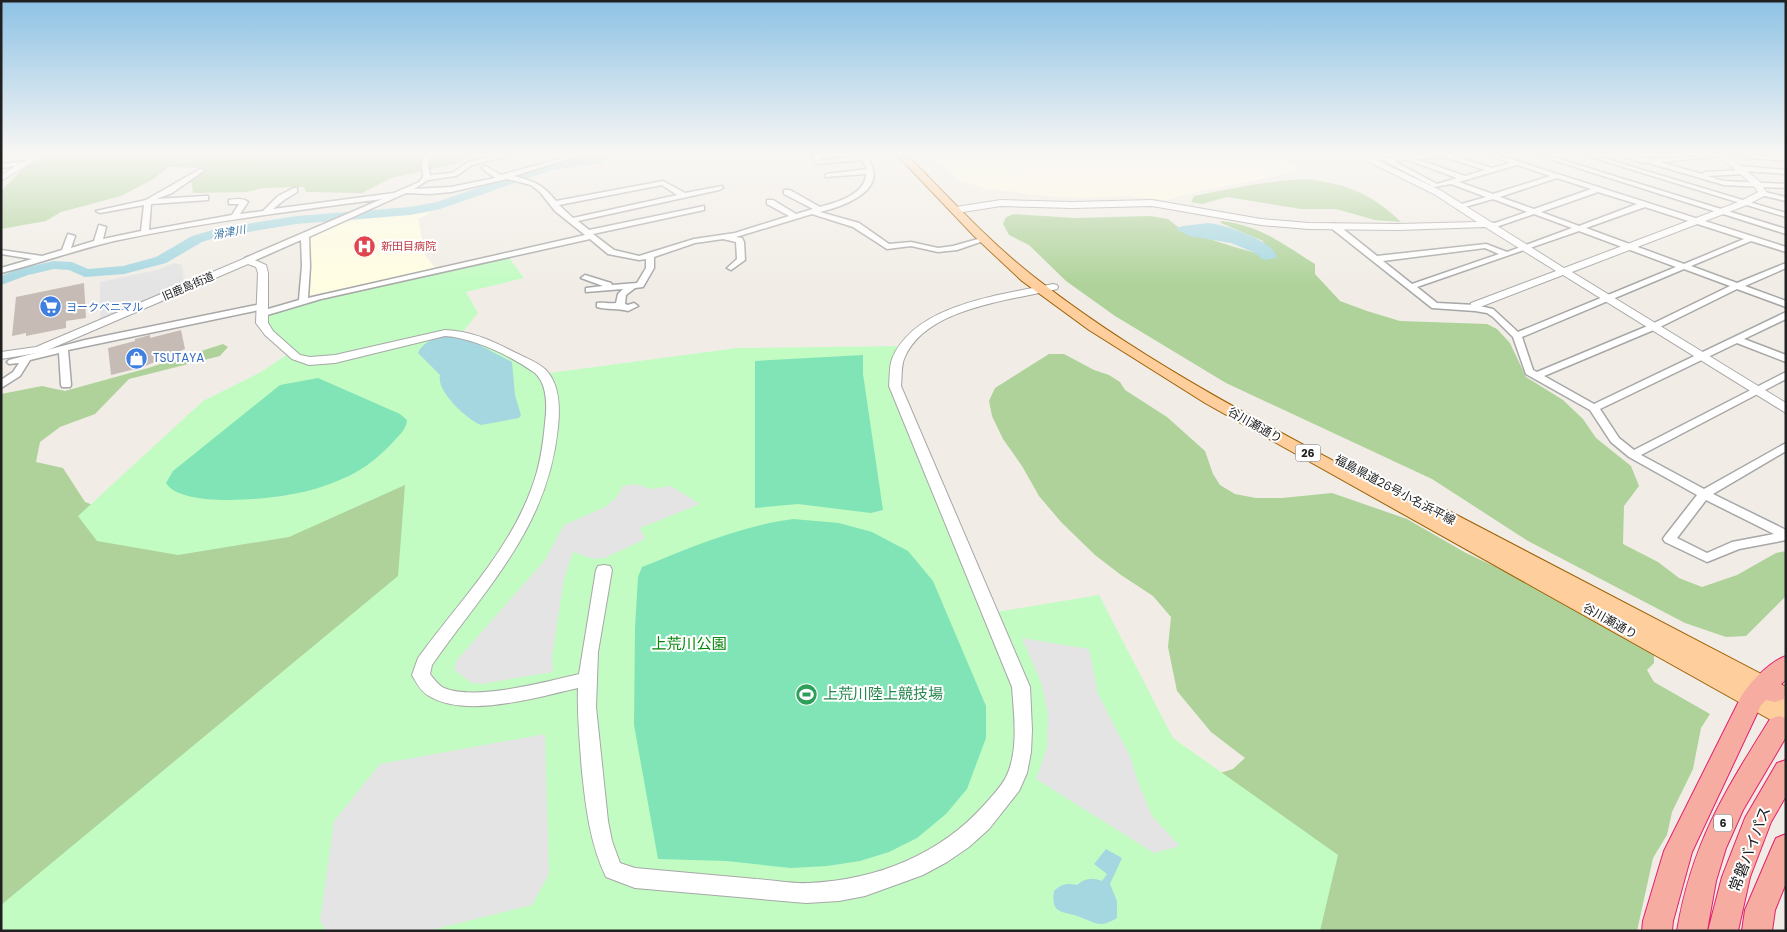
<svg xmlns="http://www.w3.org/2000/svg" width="1787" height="932" viewBox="0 0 1787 932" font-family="Poppins,'Noto Sans JP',sans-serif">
  <rect width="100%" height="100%" fill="#f1ede6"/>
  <!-- education -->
  <path fill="#fffde1" d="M 931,155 L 1276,155 L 1299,168 L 1297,172 L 1210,189 L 1165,200 L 1129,196 L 1084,198 L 1044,196 L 983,188 L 959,180 Z
    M 428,212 L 429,214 L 418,219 L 425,255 L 436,269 L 307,296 L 307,237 L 346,221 Z"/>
  <!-- forest -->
  <path fill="#aed299" d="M 46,155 L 475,155 L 455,164 L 391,178 L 362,193 L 306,192 L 304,187 L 262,188 L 247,192 L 193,193 L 191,180 L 207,168 L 169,167 L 152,180 L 121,196 L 61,212 L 46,221 L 1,229 L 1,191 L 32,160 Z
    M 1309,179 C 1349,185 1372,194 1401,222 L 1375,220 L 1336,209 L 1301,209 L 1227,197 L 1202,204 L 1191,202 L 1194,196 C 1233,188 1270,180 1309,179 Z
    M 1014,214 L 1075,218 L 1150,216 L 1168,219 L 1183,231 L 1238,248 L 1256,253 L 1266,251 L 1263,241 L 1221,223 L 1221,221 C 1262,226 1281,243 1315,264 L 1315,274 L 1340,301 L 1367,311 L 1400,321 L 1487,324 L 1497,329 L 1510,343 L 1526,377 L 1563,400 L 1583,419 L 1596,438 L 1631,466 L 1639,486 L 1624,506 L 1623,544 L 1658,562 L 1679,578 L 1702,587 L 1737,575 L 1776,553 L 1786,551 L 1786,596 L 1746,636 L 1726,637 L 1685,623 L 1528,541 L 1432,479 L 1226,383 L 1115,316 L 1066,281 L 1029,245 L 1009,235 L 1003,224 L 1006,217 Z
    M 223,344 L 228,347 L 220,356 L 129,379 L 95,414 L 60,427 L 40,442 L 36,462 L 63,468 L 85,502 L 130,519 L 398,477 L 521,491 L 1,931 L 1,394 L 42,386 L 65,391 L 148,368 Z
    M 1049,354 L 1064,354 L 1094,370 L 1109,375 L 1120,382 L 1125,390 L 1167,417 L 1205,451 L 1213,474 L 1220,485 L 1235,494 L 1256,498 L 1282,498 L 1332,493 L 1407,519 L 1466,553 L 1530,583 L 1654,655 L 1654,663 L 1647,670 L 1654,682 L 1710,714 L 1701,728 L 1693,769 L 1672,812 L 1667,835 L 1653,858 L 1637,931 L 1284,931 L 1201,779 L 1233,769 L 1245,758 L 1211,732 L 1177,691 L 1168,647 L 1171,617 L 1153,596 L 1121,575 L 1095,555 L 1061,522 L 1039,496 L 1022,466 L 1003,439 L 992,416 L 989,401 L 995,388 Z"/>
  <!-- park -->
  <path fill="#c2fcc3" d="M 507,255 L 524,278 L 466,292 L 478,313 L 462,333 L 542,374 L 737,348 L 905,346 L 895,372 L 990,613 L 1099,595 L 1173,738 L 1338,855 L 1320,931 L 1,931 L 1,905 L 398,576 L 405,485 L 289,537 L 178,555 L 97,541 L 78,516 L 203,401 L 261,372 L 291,352 L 280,342 L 261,314 L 303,302 Z"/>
  <!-- pitch -->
  <path fill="#81e4b7" d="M 863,355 L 863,374 L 883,510 L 871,513 L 798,504 L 755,508 L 755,361 Z
    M 318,378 L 400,414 L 407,420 C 406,430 400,434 394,441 C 380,456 367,467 349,476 C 333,483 315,490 298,493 C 272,499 182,509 166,483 L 173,471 L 280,385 Z
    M 793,519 L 839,523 L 872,532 L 908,551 L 933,581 L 986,706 L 986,738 L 967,789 L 946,814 L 917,838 L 889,852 L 860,861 L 827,866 L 791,868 L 726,861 L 658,859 L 634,725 L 635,628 L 638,577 L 642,567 C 692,547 740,526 793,519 Z"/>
  <!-- parking -->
  <path fill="#e4e4e4" d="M 174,263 L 182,265 L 184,282 L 102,321 L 100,320 L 100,282 L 157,270 Z
    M 635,484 L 652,489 L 671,486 L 700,504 L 640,528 L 645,539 L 605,558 L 594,559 L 573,552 L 564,579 L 552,656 L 553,672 L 482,684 L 472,683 L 454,670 L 457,660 L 545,560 L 564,525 L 605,507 L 616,498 L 623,486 Z
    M 1022,638 L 1089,649 L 1098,694 L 1130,756 L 1138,782 L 1152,816 L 1180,846 L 1154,853 L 1036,779 L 1047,748 L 1048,715 L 1041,682 Z
    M 545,734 L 549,874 L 532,905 L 427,931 L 326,931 L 320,921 L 334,821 L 380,764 Z"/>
  <!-- water -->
  <path fill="#a5d7e1" d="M 1208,223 C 1224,224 1275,241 1277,258 L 1264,260 L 1253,252 L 1231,243 L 1189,236 L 1175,228 L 1183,226 Z
    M 452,336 L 466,338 L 512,362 L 515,395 L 521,415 L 519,418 L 481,425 C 466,419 436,391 440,375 L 418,353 C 424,340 438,337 452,336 Z
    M 1106,849 L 1122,858 L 1110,884 L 1117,901 L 1117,918 C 1100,928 1098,924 1080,917 C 1065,911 1050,916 1054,891 C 1062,884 1066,883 1077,885 C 1085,878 1092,877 1102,881 L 1107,874 L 1094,864 Z"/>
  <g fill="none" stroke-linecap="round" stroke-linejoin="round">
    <!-- river -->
    <path fill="#a5d7e1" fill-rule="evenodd" d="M 601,155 L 616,155 L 601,163 L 552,170 L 440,209 L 410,215 L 296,224 L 218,237 L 202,242 L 166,263 L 124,274 L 85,277 L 69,270 L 54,269 L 28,275 L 1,285 L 1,276 L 18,269 L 54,261 L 72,262 L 88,269 L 123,266 L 156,257 L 192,236 L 216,229 L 296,216 L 410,207 L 437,202 L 546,164 Z"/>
  </g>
  <!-- building -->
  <path fill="#c6bcb5" d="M 84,283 L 86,318 L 66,321 L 66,328 L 26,336 L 26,333 L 12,336 L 16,297 Z
    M 181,330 L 185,349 L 143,367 L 111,375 L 108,348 L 135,341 L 135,339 L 150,335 L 150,338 Z"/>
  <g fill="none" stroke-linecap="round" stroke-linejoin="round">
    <defs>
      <path id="minor" d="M 425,155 L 431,155 L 428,163 L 430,175 L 452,173 L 468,162 L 501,155 L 512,155 L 472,165 L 456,176 L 428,180 L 414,189 L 451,187 L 495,178 L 483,169 L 482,168 L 485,166 L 501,175 L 573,155 L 582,155 L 514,176 C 536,182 542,184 556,201 L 663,181 L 685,193 L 722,186 L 723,188 L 719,190 L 578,221 L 589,230 L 704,206 L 704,210 L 593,234 L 614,250 L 639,256 L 694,239 L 735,233 L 789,216 L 767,204 L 767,200 L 773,200 L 796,214 L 813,209 L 784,194 L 784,190 L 790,190 L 820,207 C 837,202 865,195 866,174 L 825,177 L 825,175 L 827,174 L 867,169 L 862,160 L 817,164 L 812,157 L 818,155 L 839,155 L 819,159 L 821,161 L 866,155 C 870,158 869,160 871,164 C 885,192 841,207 820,212 L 859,223 L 889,244 L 911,242 L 938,248 L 953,246 L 985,237 L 989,239 L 957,250 L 938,252 L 911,246 L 887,249 L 853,227 L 812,214 L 736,237 L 742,238 L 744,242 L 745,260 L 731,270 L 727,268 L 737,259 L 736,242 L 723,239 L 695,243 L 654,257 L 654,268 L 643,287 L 635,288 L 626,295 L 625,304 L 628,305 L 634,303 L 638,306 L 628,311 C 617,308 608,310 597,307 L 597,303 C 603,302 609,304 616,303 L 618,294 L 623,289 L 586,292 L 586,288 L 603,286 L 581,278 L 585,275 L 611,283 L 612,285 L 637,283 L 646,268 L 646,259 L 639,260 L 608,254 L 590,239 L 321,299 L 264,316 L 258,316 L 258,312 L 299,300 L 302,266 L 301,240 L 251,262 L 245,262 L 245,258 L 382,199 C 292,211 203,222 114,241 C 76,250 40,263 1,273 L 1,268 L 32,259 L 1,254 L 1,250 L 42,256 L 62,250 L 68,234 L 75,236 L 71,248 L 94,241 L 99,225 L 106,227 L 103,239 L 141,231 L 144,205 L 100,213 L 96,211 L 146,200 L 200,169 L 205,170 L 172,193 L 156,199 L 205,196 L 208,196 L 208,200 L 151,204 L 149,230 L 232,215 L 239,204 L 229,204 L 229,200 C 235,199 244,198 248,202 L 240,214 L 263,211 L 278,196 L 294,188 L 297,188 L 297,192 L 284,200 L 273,209 L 394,193 L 419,182 L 423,177 L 422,163 ZM 507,179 L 531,185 L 540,192 L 555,211 L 585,235 L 308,298 L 310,266 L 309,237 L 406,193 L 430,194 L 451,192 ZM 662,185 L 677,195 L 573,218 L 559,205 Z
        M 1424,155 L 1452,155 L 1492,168 L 1510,163 L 1489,155 L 1498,155 L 1786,247 L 1786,252 L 1751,241 L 1691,266 L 1737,283 L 1786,263 L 1786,268 L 1745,286 L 1786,301 L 1786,307 L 1737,289 L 1656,329 L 1544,376 L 1594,404 L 1786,312 L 1786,319 L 1744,339 L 1786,355 L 1786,362 L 1737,343 L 1600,409 L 1619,438 L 1634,450 L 1786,372 L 1786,379 L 1641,455 L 1704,489 L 1786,443 L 1786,451 L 1713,494 L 1786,530 L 1786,540 L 1739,549 L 1707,562 L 1665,542 L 1663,539 L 1665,536 L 1697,495 L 1629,457 L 1611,442 L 1590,410 L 1526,374 L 1513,337 L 1493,317 L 1487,313 L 1475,311 L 1432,308 L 1331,228 L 1331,224 L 1337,224 L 1377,256 L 1486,244 L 1507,252 L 1572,228 L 1534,214 L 1496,227 L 1484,226 L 1484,222 L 1495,223 L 1527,212 L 1493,199 L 1458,209 L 1458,205 L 1486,197 L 1451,184 L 1434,187 L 1383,160 L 1386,158 ZM 1444,157 L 1445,157 L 1485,170 L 1465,176 L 1417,159 ZM 1408,160 L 1457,178 L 1437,184 L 1394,161 ZM 1517,165 L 1550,176 L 1493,194 L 1459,182 ZM 1557,178 L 1591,189 L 1534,209 L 1500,197 ZM 1598,192 L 1637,204 L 1579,226 L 1541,212 ZM 1645,207 L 1744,239 L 1684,264 L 1586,228 ZM 1579,231 L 1676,267 L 1518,332 L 1493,309 L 1475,305 L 1437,303 L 1417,287 ZM 1485,248 L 1499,254 L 1412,284 L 1383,261 ZM 1684,269 L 1730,286 L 1650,325 L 1537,372 L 1533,370 L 1522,337 ZM 1706,500 L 1774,534 L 1732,542 L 1707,553 L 1677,538 Z
        M 1537,155 L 1546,155 L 1786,229 L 1786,234 Z
        M 1584,155 L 1593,155 L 1786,213 L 1786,217 Z
        M 1620,155 C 1630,154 1639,159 1650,159 C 1696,157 1739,154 1786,157 L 1786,161 L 1727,156 L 1660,162 L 1702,174 L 1705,172 L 1740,170 L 1736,168 L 1739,166 L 1786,170 L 1786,174 L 1745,171 L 1745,173 L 1743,174 L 1707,176 L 1724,181 L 1786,184 L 1786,188 L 1724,185 L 1649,163 L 1639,162 Z
        M 22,162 L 24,163 L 24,165 L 1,168 L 1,164 Z
        M 1760,191 L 1786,197 L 1786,201 L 1760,195 Z
        M 261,304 L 265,307 L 264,309 L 68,350 L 71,385 L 70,387 L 62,387 L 61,385 L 59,353 L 30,360 L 20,376 L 1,388 L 1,380 L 13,372 L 19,363 L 9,364 L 7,362 L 9,360 L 85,340 Z"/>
      <path id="tertiary" d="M 34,155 L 44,155 L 1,181 L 1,175 Z
        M 1355,155 L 1365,155 L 1440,190 L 1564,268 L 1741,201 L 1758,192 L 1753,185 L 1718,155 L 1727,155 L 1759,181 L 1767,193 L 1766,195 L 1747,205 L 1572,272 L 1786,403 L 1786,413 L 1563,275 L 1480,307 L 1479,310 L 1471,310 L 1470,308 L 1471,303 L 1556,271 L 1485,227 L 1398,230 L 1309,229 L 1261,225 L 1152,206 L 1072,208 L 1001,206 L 956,213 L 951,210 L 956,207 L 1001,200 L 1072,202 L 1152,200 L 1261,219 L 1309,223 L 1398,224 L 1477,222 L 1434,194 Z
        M 248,257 L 266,265 L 268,273 L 268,323 L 273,331 L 300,355 L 310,357 L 335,355 L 445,330 C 472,331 493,341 516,353 C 526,358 538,362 546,370 C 560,385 560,408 558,427 C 548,528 487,586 432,665 L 430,674 C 434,679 438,685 444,688 C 475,701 545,682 579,674 L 596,570 L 598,566 L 604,565 L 610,566 L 612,570 L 598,652 L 596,707 L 608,821 L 612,841 L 620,863 L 635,868 C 675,872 716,875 756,879 C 774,880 792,884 809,883 C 876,880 940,855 985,804 C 992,796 1001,787 1006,777 C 1019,751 1014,715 1012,687 L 889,386 C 890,378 889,367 892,359 C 915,304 1001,295 1053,284 L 1057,285 L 1058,287 L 1057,289 C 1010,301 925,307 904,359 C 901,367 902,378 901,386 L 1030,687 L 1032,730 L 1031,752 L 1027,773 L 1019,791 L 989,829 L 969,847 L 947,862 L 923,875 L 865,896 L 839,901 L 806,903 L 635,888 L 606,877 C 590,843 586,809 582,772 C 580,744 577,716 578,688 C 538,697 466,719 429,696 C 421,692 416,682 412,675 L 418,658 C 458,603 509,552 532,487 C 540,466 543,445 545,423 C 547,407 548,385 535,373 C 511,356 474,338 445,336 L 335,363 L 309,365 L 292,359 L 265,335 L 256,323 L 258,273 L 256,267 L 248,264 L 43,352 L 1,359 L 1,352 L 36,347 Z"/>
      <path id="primary" d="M 897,155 L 907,155 C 948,196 987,240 1033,276 C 1155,372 1297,440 1433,514 L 1435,511 L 1442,509 L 1449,511 L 1786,687 L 1786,726 L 1778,724 L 1205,403 L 1089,330 L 1022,281 L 974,236 Z"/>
      <path id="trunk" d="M 1786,656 L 1786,680 L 1781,684 L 1786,689 L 1784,699 L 1775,702 L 1766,700 L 1761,705 L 1692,852 L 1673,921 L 1672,931 L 1642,931 L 1643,921 L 1664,851 L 1740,699 C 1747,685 1770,661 1786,656 Z
        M 1779,716 L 1786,718 L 1786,737 L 1743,810 L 1726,848 L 1716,881 L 1707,931 L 1677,931 C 1692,843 1724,793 1770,719 Z
        M 1786,760 L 1786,796 L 1771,822 L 1750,877 L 1738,931 L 1708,931 L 1722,877 L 1745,818 L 1777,763 Z
        M 1786,834 L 1786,883 L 1775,910 L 1772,931 L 1742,931 L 1745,910 L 1772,847 L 1776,838 Z"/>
    </defs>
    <!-- minor casing -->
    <use href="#minor" stroke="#a7a7a7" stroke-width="3"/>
    <!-- tertiary casing -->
    <use href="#tertiary" stroke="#a7a7a7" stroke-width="2"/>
    <!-- primary casing -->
    <use href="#primary" stroke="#9c5e00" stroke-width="2"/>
    <!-- trunk casing -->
    <use href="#trunk" stroke="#e41e70" stroke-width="2"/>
    <!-- minor -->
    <use href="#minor" fill="#fff" fill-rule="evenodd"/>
    <!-- tertiary -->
    <use href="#tertiary" fill="#fff" fill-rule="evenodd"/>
    <!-- primary -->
    <use href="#primary" fill="#ffce9d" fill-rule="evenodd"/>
    <!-- trunk -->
    <use href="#trunk" fill="#f6aca0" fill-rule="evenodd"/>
  </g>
  <!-- sky -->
  <linearGradient id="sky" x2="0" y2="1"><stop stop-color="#8dc2e5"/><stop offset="0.54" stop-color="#f9f7f4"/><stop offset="1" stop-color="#f9f7f4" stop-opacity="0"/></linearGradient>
  <rect width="1787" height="285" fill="url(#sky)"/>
  <!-- icons -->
  <defs>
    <symbol id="hospital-disc" viewBox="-11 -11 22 22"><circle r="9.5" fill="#e0444e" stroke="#fff"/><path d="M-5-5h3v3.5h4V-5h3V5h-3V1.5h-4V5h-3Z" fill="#fff"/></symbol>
    <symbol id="supermarket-disc" viewBox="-11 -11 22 22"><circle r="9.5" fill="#3f7fe0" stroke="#fff"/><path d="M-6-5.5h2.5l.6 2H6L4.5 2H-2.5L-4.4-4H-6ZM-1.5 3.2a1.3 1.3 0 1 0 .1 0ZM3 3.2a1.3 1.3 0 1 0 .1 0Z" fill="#fff"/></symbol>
    <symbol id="shop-disc" viewBox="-11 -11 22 22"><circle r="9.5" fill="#3f7fe0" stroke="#fff"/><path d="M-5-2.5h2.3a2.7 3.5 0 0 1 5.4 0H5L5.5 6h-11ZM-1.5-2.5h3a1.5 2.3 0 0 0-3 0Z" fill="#fff"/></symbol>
    <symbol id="stadium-disc" viewBox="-11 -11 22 22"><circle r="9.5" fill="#2e9e5b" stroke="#fff"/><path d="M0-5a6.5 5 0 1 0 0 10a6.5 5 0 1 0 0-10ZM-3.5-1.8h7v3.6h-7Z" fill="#fff"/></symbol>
  </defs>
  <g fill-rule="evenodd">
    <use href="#hospital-disc" x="352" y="234" width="25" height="25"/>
    <use href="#supermarket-disc" x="38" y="294" width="25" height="25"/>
    <use href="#shop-disc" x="124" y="346" width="25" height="25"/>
    <use href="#stadium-disc" x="794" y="682" width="25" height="25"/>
  </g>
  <g text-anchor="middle" stroke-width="4" stroke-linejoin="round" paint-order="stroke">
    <!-- far-water labels -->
    <g font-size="11" font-style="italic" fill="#427aa6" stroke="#fff">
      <text transform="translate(229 232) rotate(-11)" y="4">滑津川</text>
    </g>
    <!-- far-health labels -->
    <g font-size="11" fill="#be3a42" stroke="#fff" text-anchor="start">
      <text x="381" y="250">新田目病院</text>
    </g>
    <!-- far-street labels -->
    <g font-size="11" fill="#202020" stroke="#fff">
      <text transform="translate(188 286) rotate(-23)" y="4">旧鹿島街道</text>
    </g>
    <!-- far-shop labels -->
    <g font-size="11" fill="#366cbe" stroke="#fff" text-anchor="start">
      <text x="66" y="311">ヨークベニマル</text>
    </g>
    <!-- shield labels -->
    <g fill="#fff" stroke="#636363" stroke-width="1">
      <rect x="1295.5" y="444.5" width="25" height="17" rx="4"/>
      <rect x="1714" y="814.5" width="18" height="17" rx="4"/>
    </g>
    <g font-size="11" font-weight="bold" fill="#202020">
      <text x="1308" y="457">26</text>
      <text x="1723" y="827">6</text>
    </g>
    <!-- shop labels -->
    <g font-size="12" fill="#366cbe" stroke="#fff" text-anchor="start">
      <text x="153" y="362">TSUTAYA</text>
    </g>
    <!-- street labels -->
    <g font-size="12" fill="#202020" stroke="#fff">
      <text transform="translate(1255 425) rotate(29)" y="4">谷川瀬通り</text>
      <text transform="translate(1395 490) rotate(28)" y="4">福島県道26号小名浜平線</text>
      <text transform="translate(1610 621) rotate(29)" y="4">谷川瀬通り</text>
    </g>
    <!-- near-park labels -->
    <g font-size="15" fill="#068608" stroke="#fff">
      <text x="689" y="649">上荒川公園</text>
    </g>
    <!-- near-leisure labels -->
    <g font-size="15" fill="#27864d" stroke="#fff" text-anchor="start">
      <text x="823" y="699">上荒川陸上競技場</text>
    </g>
    <!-- near-street labels -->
    <g font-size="15" fill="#202020" stroke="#fff">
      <text transform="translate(1750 849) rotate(-69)" y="5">常磐バイパス</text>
    </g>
  </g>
  <!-- border -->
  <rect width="1787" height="932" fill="none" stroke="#202020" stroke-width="5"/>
</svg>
